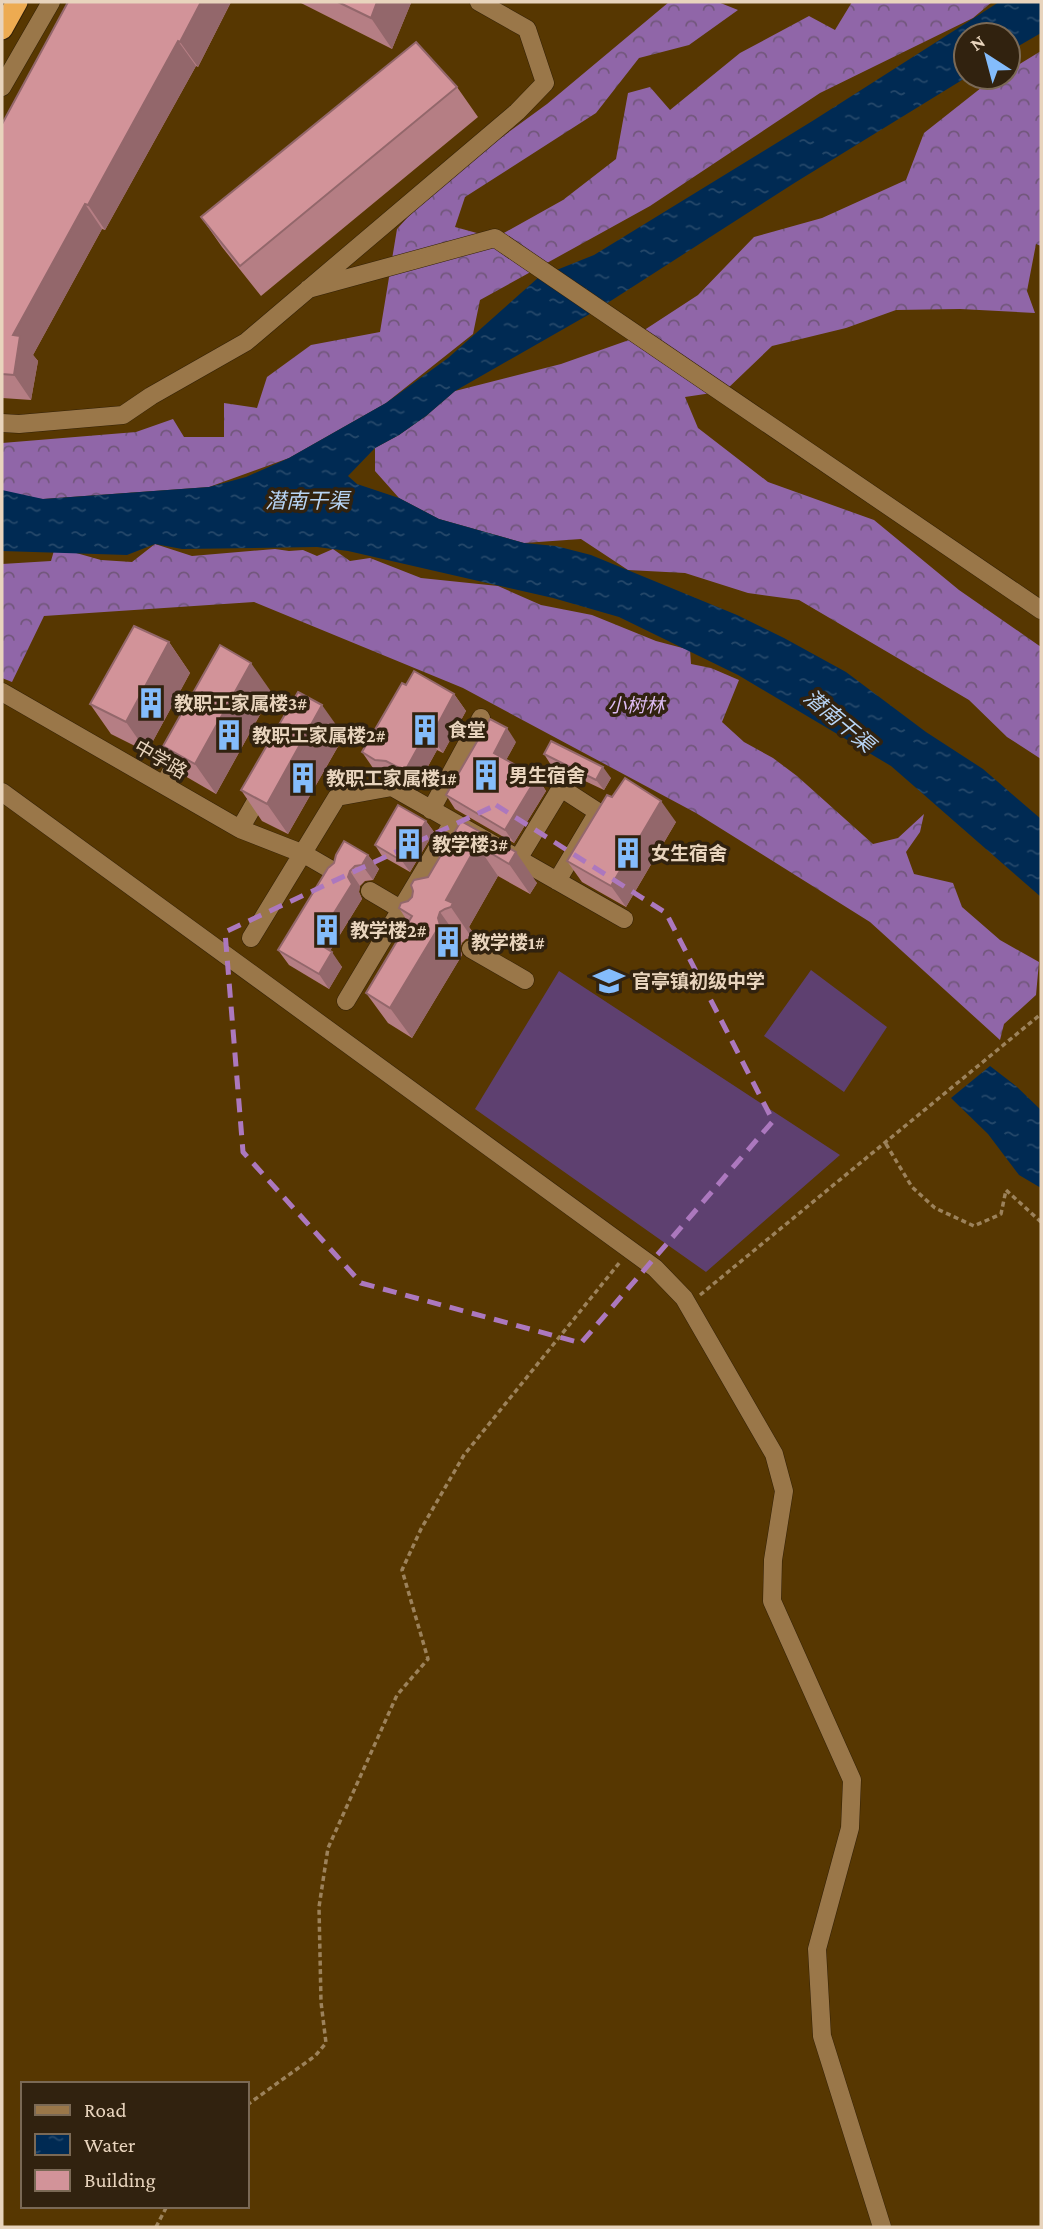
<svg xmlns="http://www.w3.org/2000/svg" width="1043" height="2229" viewBox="0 0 1043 2229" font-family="'Crimson Pro','Noto Sans SC',serif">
  <defs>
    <pattern id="forest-crowns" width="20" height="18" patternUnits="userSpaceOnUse" patternTransform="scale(1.75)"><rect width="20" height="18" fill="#9066a8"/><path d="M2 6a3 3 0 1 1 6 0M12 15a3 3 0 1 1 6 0" fill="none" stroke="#72577c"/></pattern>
    <pattern id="water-ripples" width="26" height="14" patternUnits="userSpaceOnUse" patternTransform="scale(1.75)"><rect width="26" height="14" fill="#002a53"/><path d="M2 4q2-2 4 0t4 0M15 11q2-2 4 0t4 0" fill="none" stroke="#25486a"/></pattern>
  </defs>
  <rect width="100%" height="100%" fill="#573701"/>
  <!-- forest -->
  <path fill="url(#forest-crowns)" d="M 669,2 L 718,2 L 738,10 L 689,45 L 639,58 L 596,113 L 465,197 L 455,227 L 495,238 L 563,200 L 616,159 L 628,93 L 650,87 L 670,110 L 740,53 L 809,16 L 835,30 L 852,2 L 992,2 L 973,18 L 820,93 L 650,206 L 480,300 L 473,334 L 386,403 L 289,458 L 209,487 L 43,499 L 2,496 L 2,443 L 136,432 L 173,419 L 184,437 L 224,437 L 224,403 L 257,408 L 267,377 L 311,345 L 380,332 L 397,229 L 438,184 L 547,104 Z
    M 1041,51 L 1041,246 L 1036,244 L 1027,291 L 1035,313 L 960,309 L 896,310 L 846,328 L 772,346 L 725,391 L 685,397 L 698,428 L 768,482 L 874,520 L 959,590 L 1041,647 L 1041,759 L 1007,737 L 969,700 L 799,600 L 748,593 L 685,573 L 628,570 L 581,539 L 524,543 L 439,519 L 399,498 L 375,471 L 375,448 L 399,435 L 426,416 L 455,391 L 561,364 L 629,340 L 698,295 L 754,237 L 822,218 L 906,180 L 924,133 L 986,84 L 997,77 L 1008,77 L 1008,71 Z
    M 155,544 L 192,556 L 275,549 L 289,551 L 303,550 L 317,556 L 333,549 L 350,561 L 370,558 L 421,578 L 498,586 L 541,605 L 592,615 L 656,641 L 690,650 L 691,664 L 711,668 L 739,680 L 722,722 L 744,742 L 773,758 L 797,776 L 873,844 L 898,838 L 924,814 L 920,832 L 906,852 L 914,874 L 953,883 L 962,907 L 1000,940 L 1039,962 L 1036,995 L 1004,1024 L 1000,1040 L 870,922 L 696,813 L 463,688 L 254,602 L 44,616 L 12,682 L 2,678 L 2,564 L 51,561 L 55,547 L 101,560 L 132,562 Z"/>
  <!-- garden -->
  <path fill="#5e4070" d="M 811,970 L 887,1027 L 844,1092 L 764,1036 Z
    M 559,971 L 840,1155 L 706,1272 L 475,1109 Z"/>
  <!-- water -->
  <path fill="url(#water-ripples)" d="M 999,2 L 1041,2 L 1041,33 L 1008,52 L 1008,35 L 966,35 L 967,77 L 796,182 L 595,311 L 455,391 L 426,416 L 399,435 L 375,448 L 348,476 L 357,484 L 399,498 L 439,519 L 524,543 L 556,546 L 591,555 L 737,615 L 784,638 L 846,672 L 926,732 L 983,769 L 1041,819 L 1041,897 L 891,766 L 738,675 L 619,617 L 553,598 L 348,551 L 317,547 L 182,549 L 155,544 L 127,555 L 2,551 L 2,490 L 43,499 L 209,487 L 246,477 L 289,458 L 386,403 L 448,358 L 539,277 L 594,255 L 814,120 Z
    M 990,1066 L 1016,1086 L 1041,1110 L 1041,1188 L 1019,1175 L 988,1134 L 951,1098 Z"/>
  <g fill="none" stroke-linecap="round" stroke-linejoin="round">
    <defs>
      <path id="minor" d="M 2,87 L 51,2
        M 308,289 L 495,238 L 1041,610
        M 2,423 L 19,424 L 123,415 L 151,396 L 246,342 L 517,112 L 545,83 L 527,29 L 479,2
        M 2,692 L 240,829 L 304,854 L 335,872
        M 164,785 L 186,744
        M 2,792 L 655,1268 L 684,1298 L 774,1454 L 784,1491 L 773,1560 L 772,1601 L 852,1780 L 850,1828 L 817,1949 L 822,2036 L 882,2227
        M 431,810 L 481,718
        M 240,829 L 263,789
        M 518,859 L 561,788 L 598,812 L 557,881
        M 370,891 L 409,914
        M 251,938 L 337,797 L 392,787 L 624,919
        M 471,949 L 525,980
        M 346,1001 L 453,822"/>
      <path id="highway" d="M 2,29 L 17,2"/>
    </defs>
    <!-- minor casing -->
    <use href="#minor" stroke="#332108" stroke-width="19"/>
    <!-- highway casing -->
    <use href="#highway" stroke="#332108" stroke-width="23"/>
    <!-- path -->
    <path stroke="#9c825b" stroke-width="3.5" stroke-dasharray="5 3.5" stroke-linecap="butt" d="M 886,1144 L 912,1187 L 935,1208 L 974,1226 L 1001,1214 L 1006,1190 L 1041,1222
      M 700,1295 L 1041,1014
      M 247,2105 L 315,2056 L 326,2043 L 321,2002 L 319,1907 L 328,1848 L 397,1695 L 428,1659 L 402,1570 L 421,1529 L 464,1455 L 620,1262
      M 156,2227 L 167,2206"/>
    <!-- minor -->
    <use href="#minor" stroke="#9a7749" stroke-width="18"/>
    <!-- highway -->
    <use href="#highway" stroke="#edab51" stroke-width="21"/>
  </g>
  <!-- wall -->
  <path fill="#b57e84" d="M 68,2 L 231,2 L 198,67 L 196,66 L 105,230 L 102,229 L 33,355 L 38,361 L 31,400 L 2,398 L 2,124 Z
    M 299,2 L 410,2 L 411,3 L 392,49 Z
    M 457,87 L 478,117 L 261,296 L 222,247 L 201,217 Z
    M 169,642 L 190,673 L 147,752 L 111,734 L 90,704 Z
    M 406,685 L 454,694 L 466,711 L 443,753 L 437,750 L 416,788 L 398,777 L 386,777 L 373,768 L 362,752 Z
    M 272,693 L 216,794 L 185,776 L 163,746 Z
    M 344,736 L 288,834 L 262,821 L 241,790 Z
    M 516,742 L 506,760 L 537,777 L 546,791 L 514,843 L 455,809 L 446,795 Z
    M 544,754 L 611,778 L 604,790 L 551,765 Z
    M 612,797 L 676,822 L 626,907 L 582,882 L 567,861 Z
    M 426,821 L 434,832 L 410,872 L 382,856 L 375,845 Z
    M 461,821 L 537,883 L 530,894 L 498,876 L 469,927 L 474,934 L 472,938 L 466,939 L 462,943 L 460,948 L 462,955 L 412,1038 L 388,1023 L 366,993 L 408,922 L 399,908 L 408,901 L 428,877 Z
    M 368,855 L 379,869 L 373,880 L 365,881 L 360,886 L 359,892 L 362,899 L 330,951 L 342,967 L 329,989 L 289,965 L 278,950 L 328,868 Z"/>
  <!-- shaded-wall -->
  <path fill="#93676b" d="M 201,2 L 231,2 L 198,67 L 180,42 Z
    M 377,2 L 410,2 L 411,3 L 392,49 L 371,18 Z
    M 178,41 L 196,66 L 105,230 L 88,205 Z
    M 85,204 L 102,229 L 33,355 L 38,361 L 31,400 L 14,375 L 13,335 Z
    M 169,642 L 190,673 L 147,752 L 126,722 Z
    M 251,663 L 272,693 L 216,794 L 195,764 Z
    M 454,694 L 466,711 L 443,753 L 431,737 Z
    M 322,705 L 344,736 L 288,834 L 267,804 Z
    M 507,728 L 516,742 L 503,766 L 494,753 Z
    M 426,733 L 437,750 L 416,788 L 405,771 Z
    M 603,767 L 611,778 L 604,790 L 596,780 Z
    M 537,777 L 546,791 L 514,843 L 505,830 Z
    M 661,801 L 676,822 L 626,907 L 611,886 Z
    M 426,821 L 434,832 L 410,872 L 402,861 Z
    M 477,845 L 498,876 L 469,927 L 474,934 L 472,938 L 446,900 Z
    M 516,852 L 537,883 L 530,894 L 509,864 Z
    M 368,855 L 379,869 L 373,880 L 362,865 Z
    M 350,871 L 360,886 L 359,892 L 362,899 L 326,957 L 316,942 L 348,877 Z
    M 440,912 L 462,943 L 460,948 L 462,955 L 412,1038 L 390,1008 L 438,918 Z
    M 332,952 L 342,967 L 329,989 L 319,974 Z"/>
  <!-- building -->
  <path fill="#d29399" stroke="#93676b" stroke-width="2" d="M 68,2 L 201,2 L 180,42 L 178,41 L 88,205 L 85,204 L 13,335 L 20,336 L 14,375 L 2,374 L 2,124 Z
    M 338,2 L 377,2 L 371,18 Z
    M 416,42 L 457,87 L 240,266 L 201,217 Z
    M 134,626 L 169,642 L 126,722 L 90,704 Z
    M 220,645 L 251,663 L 195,764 L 163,746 Z
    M 414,671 L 454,694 L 431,737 L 426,733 L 405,771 L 386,761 L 375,760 L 362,752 L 402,683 L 406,685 Z
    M 298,692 L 322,705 L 267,804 L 241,790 Z
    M 490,719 L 507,728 L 494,753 L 537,777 L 505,830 L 446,795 Z
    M 551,741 L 603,767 L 596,780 L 544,754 Z
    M 625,778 L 661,801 L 611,886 L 567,861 L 607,795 L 612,797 Z
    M 398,805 L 426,821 L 402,861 L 375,845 Z
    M 461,821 L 516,852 L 509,864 L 477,845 L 446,900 L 453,903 L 451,907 L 445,909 L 440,912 L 438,918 L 440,925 L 390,1008 L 366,993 L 412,916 L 399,908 L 401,903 L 408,901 L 412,897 L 413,891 L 411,885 L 414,880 L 428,877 Z
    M 344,841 L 368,855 L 362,865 L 355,866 L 350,871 L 348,877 L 352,884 L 316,942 L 332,952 L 319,974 L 278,950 L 328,868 L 334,863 L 336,855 Z"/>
  <!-- marked area -->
  <path fill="none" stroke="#ac78be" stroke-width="5" stroke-dasharray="14 9" stroke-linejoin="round" d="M 496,805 L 666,913 L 773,1121 L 581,1343 L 361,1283 L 243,1152 L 225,932 Z"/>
  <!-- icons -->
  <defs>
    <symbol id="building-bare" viewBox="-9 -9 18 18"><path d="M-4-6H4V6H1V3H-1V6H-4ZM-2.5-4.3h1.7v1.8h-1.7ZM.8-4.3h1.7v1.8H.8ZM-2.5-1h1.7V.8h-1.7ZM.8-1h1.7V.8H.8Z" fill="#84bcfb" stroke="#31220f" stroke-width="2.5" paint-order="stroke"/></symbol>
    <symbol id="school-bare" viewBox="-9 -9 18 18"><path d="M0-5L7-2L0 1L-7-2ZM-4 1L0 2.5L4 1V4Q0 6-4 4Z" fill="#84bcfb" stroke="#31220f" stroke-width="2.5" paint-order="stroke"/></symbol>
  </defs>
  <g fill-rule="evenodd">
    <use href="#building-bare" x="129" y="681" width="44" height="44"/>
    <use href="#building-bare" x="403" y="708" width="44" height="44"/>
    <use href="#building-bare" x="207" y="713" width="44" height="44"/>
    <use href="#building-bare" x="464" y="753" width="44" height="44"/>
    <use href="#building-bare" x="281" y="756" width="44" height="44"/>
    <use href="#building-bare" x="387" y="822" width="44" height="44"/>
    <use href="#building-bare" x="606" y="831" width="44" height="44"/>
    <use href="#building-bare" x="305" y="908" width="44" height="44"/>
    <use href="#building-bare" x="426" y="920" width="44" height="44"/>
    <use href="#school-bare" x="587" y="959" width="44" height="44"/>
  </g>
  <g text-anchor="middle" stroke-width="7" stroke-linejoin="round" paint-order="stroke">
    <!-- poi labels -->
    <g font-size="19" font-weight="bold" fill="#e8d4bd" stroke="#31220f" text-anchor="start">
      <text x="174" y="710">教职工家属楼3#</text>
      <text x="448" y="737">食堂</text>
      <text x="252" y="742">教职工家属楼2#</text>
      <text x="509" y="782">男生宿舍</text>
      <text x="326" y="785">教职工家属楼1#</text>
      <text x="432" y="851">教学楼3#</text>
      <text x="651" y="860">女生宿舍</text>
      <text x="350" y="937">教学楼2#</text>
      <text x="471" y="949">教学楼1#</text>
      <text x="632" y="988">官亭镇初级中学</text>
    </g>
    <!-- park labels -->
    <g font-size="19" font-style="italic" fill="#ddbcf3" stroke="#31220f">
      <text x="636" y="712">小树林</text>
    </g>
    <!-- street labels -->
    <g font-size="19" fill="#e8d4bd" stroke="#31220f">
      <text transform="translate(161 759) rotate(30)" y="7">中学路</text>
    </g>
    <!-- water labels -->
    <g font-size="21" font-style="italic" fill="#b8d5f6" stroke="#31220f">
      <text x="307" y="508">潜南干渠</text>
      <text transform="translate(839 721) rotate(40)" y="7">潜南干渠</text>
    </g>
  </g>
  <!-- border -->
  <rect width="1043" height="2229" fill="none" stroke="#e8d4bd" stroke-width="7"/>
  <!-- legend -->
  <rect x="21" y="2082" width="228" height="126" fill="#31220f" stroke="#7a6955" stroke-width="2"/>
  <rect x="35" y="2105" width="35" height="10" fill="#9a7749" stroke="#7a6955" stroke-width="2"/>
  <text x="84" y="2117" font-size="21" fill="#e8d4bd">Road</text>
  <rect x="35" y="2134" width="35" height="21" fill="url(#water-ripples)" stroke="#7a6955" stroke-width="2"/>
  <text x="84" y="2152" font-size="21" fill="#e8d4bd">Water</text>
  <rect x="35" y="2170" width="35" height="21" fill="#d29399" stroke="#7a6955" stroke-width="2"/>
  <text x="84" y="2187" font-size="21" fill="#e8d4bd">Building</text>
  <!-- north arrow -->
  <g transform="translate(987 56) rotate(324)"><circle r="33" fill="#31220f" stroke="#7a6955" stroke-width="2"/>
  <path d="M0-5L12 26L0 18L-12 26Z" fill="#84bcfb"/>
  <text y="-10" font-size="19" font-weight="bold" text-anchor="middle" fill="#e8d4bd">N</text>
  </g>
</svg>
